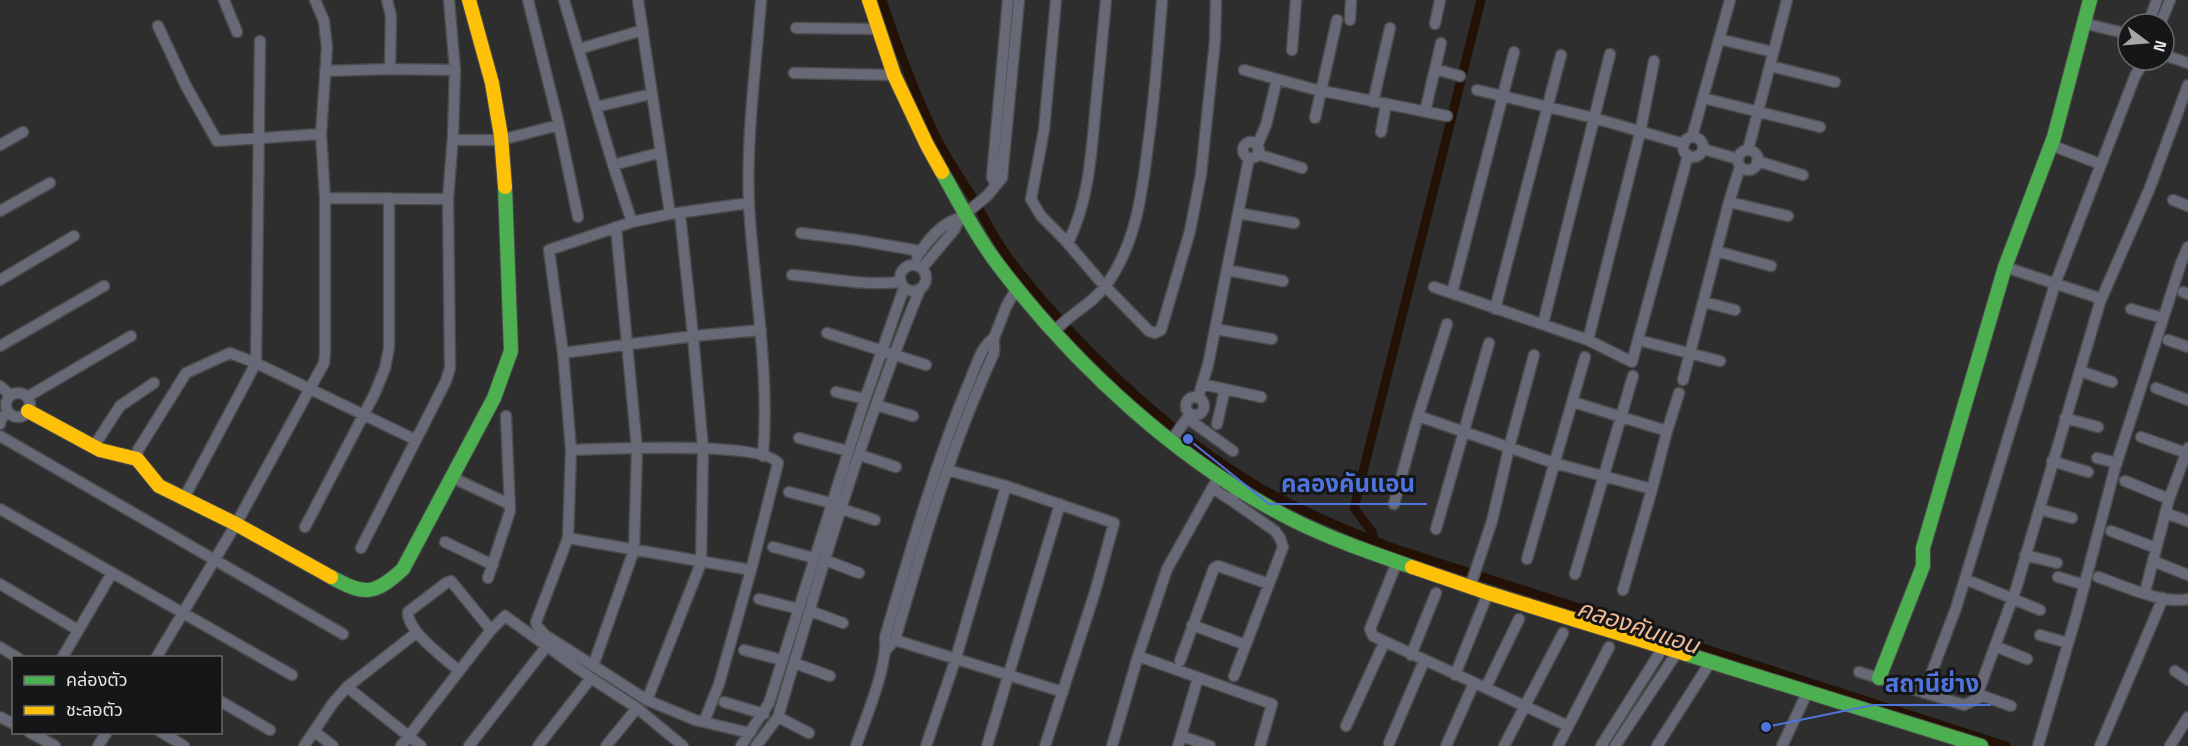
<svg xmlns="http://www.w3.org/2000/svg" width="2188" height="746" viewBox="0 0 2188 746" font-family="'Titillium Web','Noto Sans Thai',sans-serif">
  <rect width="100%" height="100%" fill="#2e2e2f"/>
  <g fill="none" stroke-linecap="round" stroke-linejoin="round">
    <!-- canal -->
    <path stroke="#231105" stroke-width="9" d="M 882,0 C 898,48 915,94 937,139 C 949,162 964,183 977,205 C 987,223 997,243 1010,260 C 1072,341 1158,424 1244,478 C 1292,508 1344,529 1396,549 L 2006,746
      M 1375,543 L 1372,532 L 1354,508 L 1481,0"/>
    <defs>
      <path id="street" d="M 224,0 L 237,32
        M 387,0 L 391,16 L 390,69
        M 528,0 L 558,121 L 578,217
        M 564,0 L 613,165 L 632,222
        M 638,0 L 670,214
        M 761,0 C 756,66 746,139 749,205 C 754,289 770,372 763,456
        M 1056,0 L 1044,130 L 1031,199 L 1041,216 L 1065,240 L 1100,281
        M 1350,20 L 1351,0
        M 2083,23 L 2128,34
        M 1435,24 L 1440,0
        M 2148,24 L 2157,0
        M 2160,24 L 2170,0
        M 158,26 L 186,86 L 217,141 L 321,134
        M 796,28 L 879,29
        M 1719,39 L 1773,52
        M 579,49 L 643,30
        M 1292,50 L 1296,0
        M 2164,55 L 2188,63
        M 1770,66 L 1835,82
        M 1435,69 L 1460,76
        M 1244,70 L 1313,89 L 1447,116
        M 325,71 L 390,69 L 455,70
        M 794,73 L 894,75
        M 1477,90 L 1594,118 L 1684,144
        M 1703,98 L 1820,127
        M 1373,102 L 1390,28
        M 596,107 L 651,94
        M 1425,112 L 1441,43
        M 1315,118 L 1337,20
        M 1381,132 L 1386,104
        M 1692,137 L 1730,0
        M1683 147a10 10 0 1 1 20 0a10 10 0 1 1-20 0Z
        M 453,140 L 501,140 L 559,125
        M1243 150a8 8 0 1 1 16 0a8 8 0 1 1-16 0Z
        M 0,145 L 23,132
        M 2051,145 L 2100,164
        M 1257,146 L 1266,125 L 1277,79
        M 1703,149 L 1738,159
        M 1748,150 L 1787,0
        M1738 160a10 10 0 1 1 20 0a10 10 0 1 1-20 0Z
        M 1257,154 L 1302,168
        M 1757,161 L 1803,175
        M 613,165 L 659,153
        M 996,184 L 992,177 L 1008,0
        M 325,198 L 448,199
        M 2173,200 L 2188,206
        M 1729,202 L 1788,216
        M 749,203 L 670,214 L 632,222 L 549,250 L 563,353 L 571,450 L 568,538 L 536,622 L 537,626 L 545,635 L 647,700 L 695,720 L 750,733
        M 0,211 L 50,183
        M 1238,213 L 1294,223
        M 801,233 L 857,240 L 920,251
        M 1068,243 C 1088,202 1091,159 1095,114 C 1099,76 1102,38 1106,0
        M 1716,251 L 1771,266
        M 917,257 C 926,242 942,222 960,218
        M900 278a13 13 0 1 1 26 0a13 13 0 1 1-26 0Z
        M 922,268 L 954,230 L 960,218 L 987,196 L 1002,178 L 1019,0
        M 1227,270 L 1283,281
        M 792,275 C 828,278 864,286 900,282
        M 0,280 L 74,236
        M 1105,286 L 1149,331 L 1155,333 L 1161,330 L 1190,231 L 1201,174 L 1215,41 L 1216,0
        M 1434,287 L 1588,340 L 1632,362 L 1688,155
        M 2183,292 L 2188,294
        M 1452,293 L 1514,52
        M 1704,302 L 1735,310
        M 2100,302 L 2149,190 L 2188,85
        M 1495,309 L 1561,55
        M 2131,309 L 2163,318
        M 1543,324 L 1610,54
        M 1215,329 L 1272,339
        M 1054,332 C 1069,314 1093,304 1107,284 C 1136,243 1142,194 1148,145 C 1155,97 1158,49 1162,0
        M 827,333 L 926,365
        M 1588,340 L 1640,133 L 1654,61
        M 1638,340 L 1720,361
        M 2168,340 L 2188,347
        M 0,346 L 104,286
        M 563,353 L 693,336 L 761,330
        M 2080,371 L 2112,382
        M 1683,380 L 1729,202 L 1740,167
        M 1202,384 L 1261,397
        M 0,386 L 10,395
        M 2156,388 L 2188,400
        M 836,392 L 865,399
        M6 405a12 12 0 1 1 24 0a12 12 0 1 1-24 0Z
        M 27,397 L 131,336
        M1186 406a9 9 0 1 1 18 0a9 9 0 1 1-18 0Z
        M 1198,398 L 1208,365 L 1249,158
        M 1573,402 L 1667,431
        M 876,405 L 913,416
        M 1418,416 L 1554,463 L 1652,489 L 1667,431 L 1679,393
        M 1187,418 L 1233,451
        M 2065,418 L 2098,427
        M 0,424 L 1,419 L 8,412
        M 1217,424 L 1225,389
        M 0,436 L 343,634
        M 2141,437 L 2186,453
        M 799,438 L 848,451
        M 1171,441 L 1190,414
        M 94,446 L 120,406 L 154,383
        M 571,450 C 604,449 761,441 778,463 L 751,570 L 719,684 L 704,722
        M 860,455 L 896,467
        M 2097,458 L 2117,463
        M 137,459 L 138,450 L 186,373 L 230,353 L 256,363 L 416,440
        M 2052,461 L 2088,472
        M 947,470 L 1006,486 L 1114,523 L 1095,592 L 1045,746
        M 451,477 L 509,504
        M 2125,481 L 2169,499
        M 1212,488 L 1231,500
        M 789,492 L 831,503
        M 184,498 L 256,363 L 260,41
        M 1394,504 L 1418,416 L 1447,324
        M 0,509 L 292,675
        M 842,509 L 875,520
        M 2039,509 L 2072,518
        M 2165,513 L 2188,521
        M 305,527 L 375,393 L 385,368 L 389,348 L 389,198
        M 1436,529 L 1489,343
        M 2111,531 L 2156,548
        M 568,538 L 751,570
        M 445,542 L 493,565
        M 773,547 L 814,558
        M 361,548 L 446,381 L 450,368 L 448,199 L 453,136 L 455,70 L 449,0
        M 2025,555 L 2057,563
        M 1527,559 L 1585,357
        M 825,560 L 859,573
        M 2153,561 L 2188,575
        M 1397,562 L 1370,629 L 1373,636 L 1568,726
        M 1575,574 L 1633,376
        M 2058,577 L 2085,585
        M 2098,577 C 2122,585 2163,605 2188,599
        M 488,578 L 510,511 L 506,416
        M 1965,579 L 2040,610
        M 0,584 L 78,630
        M 1470,587 L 1492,521 L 1509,448 L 1534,355
        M 1623,590 L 1652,489
        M 2145,592 L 2169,499 L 2188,448
        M 759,599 L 799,609
        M 810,611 L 843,623
        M 1192,625 L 1246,645
        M 2040,635 L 2068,643
        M 895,640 L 1063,692
        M 1995,646 L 2027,659
        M 0,647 L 18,658
        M 744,650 L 782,660
        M 886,650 L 895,640 C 923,543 951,446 994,353 L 994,338 L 1006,307 L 1016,289
        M 1411,655 L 1436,593
        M 1138,656 L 1272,704 L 1260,746
        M 62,658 L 112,573
        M 156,658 L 236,524 L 324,363 L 325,354 L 325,198 L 321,134 L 327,48 L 324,21 L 315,0
        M 1180,661 L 1214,568 L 1218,566 L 1269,584
        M 794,663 L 830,676
        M 593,666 L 634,550 L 637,449 L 616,227
        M 459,671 C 445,658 407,632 408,612 L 446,583 L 451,581 L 491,630
        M 2175,671 L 2188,680
        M 1859,672 L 1964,705 L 1983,696 L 2011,706
        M 1455,675 L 1488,593
        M 1234,676 L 1283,547 L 1280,538 L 1275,531 L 1231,500 L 1239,489
        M 347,687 L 421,746
        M 1486,687 L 1519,619
        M 1924,693 L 1956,608 L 2055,284 L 2135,76 L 2145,60
        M 1976,698 L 2016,589 L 2100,302 L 2096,297 L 2005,267
        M 647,700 L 701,563 L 703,449 L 693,336 L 680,214
        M 220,701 L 270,730
        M 724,702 L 764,714
        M 0,717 L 14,724
        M 778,717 L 809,733
        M 1346,726 L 1384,643
        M 314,731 L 333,746
        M 29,732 L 55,746
        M 161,732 L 184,746
        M 1181,736 L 1210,746
        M 1389,743 L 1424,661
        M 98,746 L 107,732
        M 304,746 L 333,703 L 347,687 L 416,633
        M 401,746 L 491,630 L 505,616 L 591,678 L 637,708 L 683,746
        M 469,746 L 546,647
        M 538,746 L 591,678
        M 606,746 L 637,708
        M 741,746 L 769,703 L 865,399 L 904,288
        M 756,746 L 778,717 C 820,573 863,428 920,289
        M 856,746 C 866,717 888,666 885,637 C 910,552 934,467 968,385 C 975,370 980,347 994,338
        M 926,746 L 956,658 L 1006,486
        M 987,746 L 1060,504
        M 1112,746 L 1138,656 L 1167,569 L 1219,476
        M 1178,746 L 1198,678
        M 1446,746 L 1474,683
        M 1504,746 L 1563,633
        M 1558,746 L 1609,647
        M 1601,746 L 1664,646
        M 1615,746 L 1678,651
        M 1657,746 L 1711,661
        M 1782,746 L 1808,691
        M 2038,746 L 2077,613 L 2115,468 L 2181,263 L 2188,247
        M 2100,746 L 2163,598
        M 2170,746 L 2188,717"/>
      <path id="fast" d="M 942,172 C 960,204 977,237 999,266 C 1075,366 1180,463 1293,520 C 1331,539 1372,553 1412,567
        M 331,577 C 364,595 374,596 403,569 L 494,398 L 511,351 L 505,187
        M 1686,654 L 1981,746
        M 1879,678 L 1923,566 L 1923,548 L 2005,267 L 2054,137 L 2090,0"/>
      <path id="slow" d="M 469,0 L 492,83 L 501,136 L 505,187
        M 869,0 L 894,75 L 927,145 L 942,172
        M 28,411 L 100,450 L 137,459 L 159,486 L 236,524 L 331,577
        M 1412,567 L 1488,593 L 1686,654"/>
    </defs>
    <!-- street casing -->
    <use href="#street" stroke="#4b4b4c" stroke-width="13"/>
    <!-- fast casing -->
    <use href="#fast" stroke="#4b4b4c" stroke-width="16"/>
    <!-- slow casing -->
    <use href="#slow" stroke="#4b4b4c" stroke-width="16"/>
    <!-- street -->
    <use href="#street" stroke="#676977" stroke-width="10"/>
    <!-- fast -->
    <use href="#fast" stroke="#4caf50" stroke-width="14"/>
    <!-- slow -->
    <use href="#slow" stroke="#ffc107" stroke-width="14"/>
  </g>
  <g text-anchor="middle" stroke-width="6" stroke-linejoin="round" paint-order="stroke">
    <!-- water labels -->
    <g font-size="24" font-style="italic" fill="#f3ba94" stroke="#151617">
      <text transform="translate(1638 627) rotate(18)" y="8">คลองคันแอน</text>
    </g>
  </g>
  <!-- callouts -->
  <path fill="none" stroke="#4f74dc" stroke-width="2" d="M1188 439L1269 504H1427M1766 727L1873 705H1991"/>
  <g fill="#4f74dc" stroke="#151617" stroke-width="2">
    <circle cx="1188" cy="439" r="6"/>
    <circle cx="1766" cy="727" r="6"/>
  </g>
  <g font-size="24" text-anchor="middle" font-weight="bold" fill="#4f74dc" stroke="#151617" stroke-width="6" stroke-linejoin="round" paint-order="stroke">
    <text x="1348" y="492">คลองคันแอน</text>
    <text x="1932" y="692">สถานีย่าง</text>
  </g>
  <!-- legend -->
  <rect x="12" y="656" width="210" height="78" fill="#151617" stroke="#68696a" stroke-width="1.5"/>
  <rect x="24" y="676" width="30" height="9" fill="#4caf50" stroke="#68696a" stroke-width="1.5"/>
  <text x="66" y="686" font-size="18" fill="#e4e5e6">คล่องตัว</text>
  <rect x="24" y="706" width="30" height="9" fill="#ffc107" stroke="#68696a" stroke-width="1.5"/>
  <text x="66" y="716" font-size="18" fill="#e4e5e6">ชะลอตัว</text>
  <!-- north arrow -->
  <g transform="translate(2146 42) rotate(106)"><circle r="28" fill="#151617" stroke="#68696a" stroke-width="1.5"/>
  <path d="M0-4.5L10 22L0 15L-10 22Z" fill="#a4a5a6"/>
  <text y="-9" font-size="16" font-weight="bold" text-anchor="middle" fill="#e4e5e6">N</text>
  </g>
</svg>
